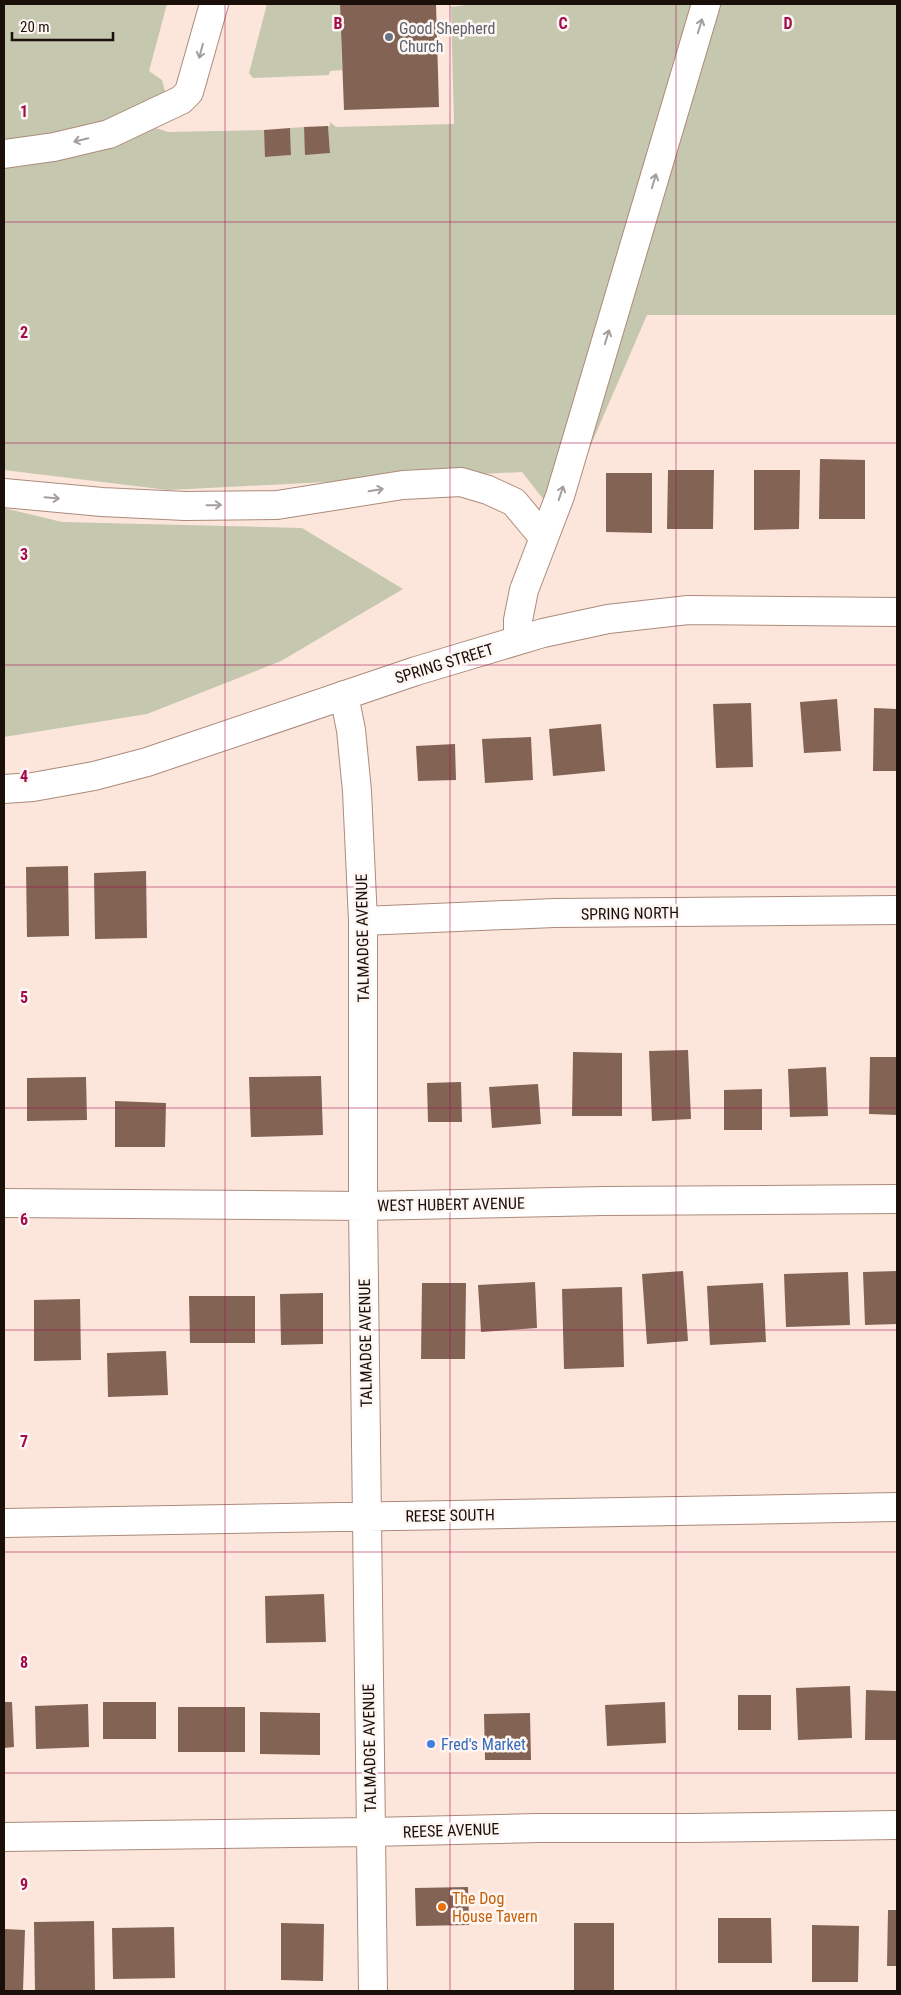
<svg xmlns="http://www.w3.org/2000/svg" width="901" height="1995" viewBox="0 0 901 1995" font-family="'Roboto Condensed',sans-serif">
  <rect width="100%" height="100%" fill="#fce6db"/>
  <!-- green -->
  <path fill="#c5c7ae" d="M 4,4 L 167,4 L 149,71 L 162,80 L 165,91 L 159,100 L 113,124 L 4,146 Z
    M 267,4 L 340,4 L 342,70 L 330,71 L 329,75 L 253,78 L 249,73 Z
    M 473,4 L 897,4 L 897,315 L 647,315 L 559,519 L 522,472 L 168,490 L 4,470 L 4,162 L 153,127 L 168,132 L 264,130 L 266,157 L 291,155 L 290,128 L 304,127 L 306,154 L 330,153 L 328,126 L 330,126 L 330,122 L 336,127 L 454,124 L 451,7 Z
    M 4,508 L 62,522 L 302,528 L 403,589 L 281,661 L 147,714 L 4,737 Z"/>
  <!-- building -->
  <path fill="#826354" d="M 340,4 L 436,4 L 439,107 L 344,110 Z
    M 328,126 L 330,153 L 305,155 L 304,127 Z
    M 290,128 L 291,155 L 265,157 L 264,130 Z
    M 820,459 L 865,460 L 865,519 L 819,519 Z
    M 668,470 L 714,470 L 713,529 L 667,529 Z
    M 754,470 L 800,470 L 799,529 L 754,530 Z
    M 606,473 L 652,473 L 652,533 L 606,532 Z
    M 837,699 L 841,751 L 804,753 L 800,702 Z
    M 751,703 L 753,767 L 716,768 L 713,704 Z
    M 874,708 L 897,709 L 897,771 L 873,771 Z
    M 601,724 L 605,771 L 553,776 L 549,729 Z
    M 531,737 L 533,780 L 485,783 L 482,739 Z
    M 455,744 L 456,780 L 418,781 L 416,746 Z
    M 68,866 L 69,936 L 27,937 L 26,867 Z
    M 146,871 L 147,938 L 95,939 L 94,873 Z
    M 688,1050 L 691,1119 L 652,1121 L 649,1051 Z
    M 573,1052 L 622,1053 L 622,1116 L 572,1116 Z
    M 870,1057 L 897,1057 L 897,1115 L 869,1114 Z
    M 826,1067 L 828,1116 L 790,1117 L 788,1069 Z
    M 321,1076 L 323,1135 L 251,1137 L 249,1077 Z
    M 86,1077 L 87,1120 L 27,1121 L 27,1078 Z
    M 461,1082 L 462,1122 L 428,1122 L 427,1083 Z
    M 538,1084 L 541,1124 L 492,1128 L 489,1087 Z
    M 762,1089 L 762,1130 L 724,1130 L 724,1090 Z
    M 115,1101 L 166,1103 L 165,1147 L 115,1147 Z
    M 683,1271 L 688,1341 L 647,1344 L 642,1274 Z
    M 897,1271 L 897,1324 L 865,1325 L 863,1272 Z
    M 848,1272 L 850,1325 L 786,1327 L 784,1274 Z
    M 535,1282 L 537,1328 L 481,1332 L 478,1285 Z
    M 422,1283 L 466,1283 L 465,1359 L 421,1359 Z
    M 763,1283 L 766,1342 L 710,1345 L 707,1286 Z
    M 622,1287 L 624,1367 L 564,1369 L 562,1289 Z
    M 323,1293 L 323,1344 L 281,1345 L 280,1294 Z
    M 189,1296 L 255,1296 L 255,1343 L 190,1343 Z
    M 80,1299 L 81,1360 L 34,1361 L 34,1300 Z
    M 166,1351 L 168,1395 L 108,1397 L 107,1353 Z
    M 324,1594 L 326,1642 L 266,1643 L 265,1596 Z
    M 850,1686 L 852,1738 L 798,1740 L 796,1688 Z
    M 866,1690 L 897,1691 L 897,1740 L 865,1740 Z
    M 738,1695 L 771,1695 L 771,1730 L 738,1730 Z
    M 4,1702 L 12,1702 L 14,1747 L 4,1748 Z
    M 103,1702 L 156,1702 L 156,1739 L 103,1739 Z
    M 665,1702 L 666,1743 L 607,1746 L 605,1705 Z
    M 88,1704 L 89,1747 L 36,1749 L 35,1706 Z
    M 178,1707 L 245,1707 L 245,1752 L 178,1752 Z
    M 260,1712 L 320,1713 L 320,1755 L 260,1754 Z
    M 530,1713 L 531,1760 L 485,1760 L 484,1714 Z
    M 468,1887 L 469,1925 L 416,1926 L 415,1888 Z
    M 888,1910 L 897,1910 L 897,1966 L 887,1966 Z
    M 718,1918 L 771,1918 L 772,1963 L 718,1963 Z
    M 94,1921 L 95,1991 L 35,1991 L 34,1922 Z
    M 281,1923 L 324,1924 L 323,1981 L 281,1980 Z
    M 574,1923 L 614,1923 L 614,1991 L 574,1991 Z
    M 812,1925 L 859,1926 L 858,1982 L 812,1982 Z
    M 174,1927 L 175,1978 L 113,1979 L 112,1928 Z
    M 4,1929 L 25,1930 L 23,1991 L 4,1991 Z"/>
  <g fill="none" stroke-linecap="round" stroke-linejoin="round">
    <defs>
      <path id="minor" d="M 4,154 L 54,147 L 109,134 L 181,100 L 189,92 L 214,4
        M 4,493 L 102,502 L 185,506 L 277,505 L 403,485 L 461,482 L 488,490 L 514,502 L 544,538
        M 518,640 L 518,620 L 524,590 L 560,496 L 706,4
        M 344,695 L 351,730 L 357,791 L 363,921 L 363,1206 L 373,1991
        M 4,789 L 33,787 L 94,776 L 147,762 L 416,671 L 543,633 L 608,619 L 688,610 L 897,612
        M 363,921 L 554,913 L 897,910
        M 4,1203 L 363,1206 L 604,1201 L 897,1199
        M 4,1523 L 897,1507
        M 4,1837 L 370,1832 L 538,1828 L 689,1828 L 897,1825"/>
    </defs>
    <!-- minor casing -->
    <use href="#minor" stroke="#ac8b7b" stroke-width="30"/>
    <!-- minor -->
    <use href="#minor" stroke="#fff" stroke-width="28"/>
  </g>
  <!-- one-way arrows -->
  <defs><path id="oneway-shaft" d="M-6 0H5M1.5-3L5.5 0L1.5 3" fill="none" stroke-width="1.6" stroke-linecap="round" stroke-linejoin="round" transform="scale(1.25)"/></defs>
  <g stroke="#a49f9d">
    <use href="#oneway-shaft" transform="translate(700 26) rotate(-73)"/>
    <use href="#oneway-shaft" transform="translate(201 51) rotate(105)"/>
    <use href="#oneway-shaft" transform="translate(81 140) rotate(167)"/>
    <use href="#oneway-shaft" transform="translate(654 181) rotate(-73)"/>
    <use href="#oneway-shaft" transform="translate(607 337) rotate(-73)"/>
    <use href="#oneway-shaft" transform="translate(376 490) rotate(-10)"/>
    <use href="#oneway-shaft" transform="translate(561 493) rotate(-72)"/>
    <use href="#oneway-shaft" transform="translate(52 498) rotate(5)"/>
    <use href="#oneway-shaft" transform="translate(214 505) rotate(-1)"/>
  </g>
  <!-- grid -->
  <path fill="none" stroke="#a30c4b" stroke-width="1" stroke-opacity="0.55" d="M 225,4 L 225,1991M 450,4 L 450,1991M 676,4 L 676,1991M 4,222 L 897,222M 4,443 L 897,443M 4,665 L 897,665M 4,887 L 897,887M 4,1108 L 897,1108M 4,1330 L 897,1330M 4,1552 L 897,1552M 4,1773 L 897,1773"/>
  <!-- markers -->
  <circle fill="#6b7280" stroke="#fef6f3" stroke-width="2" cx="389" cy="37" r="5"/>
  <circle fill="#3f7fe0" stroke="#fef6f3" stroke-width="2" cx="431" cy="1744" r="5"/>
  <circle fill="#e8710a" stroke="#fef6f3" stroke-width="2" cx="442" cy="1907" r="5"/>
  <g text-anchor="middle" stroke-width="5" stroke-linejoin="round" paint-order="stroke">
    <!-- worship labels -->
    <g font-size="16" fill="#5b616d" stroke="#fef6f3" text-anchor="start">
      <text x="399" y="34">Good Shepherd<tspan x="399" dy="18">Church</tspan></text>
    </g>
    <!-- street labels -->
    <g font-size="16" fill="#1b0f09" stroke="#fef6f3">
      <text transform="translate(444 663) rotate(-17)" y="6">SPRING STREET</text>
      <text transform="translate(630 913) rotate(-1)" y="6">SPRING NORTH</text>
      <text transform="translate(362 938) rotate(-91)" y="6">TALMADGE AVENUE</text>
      <text transform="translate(451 1204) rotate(-1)" y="6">WEST HUBERT AVENUE</text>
      <text transform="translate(365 1343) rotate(-91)" y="6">TALMADGE AVENUE</text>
      <text transform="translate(450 1515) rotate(-1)" y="6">REESE SOUTH</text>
      <text transform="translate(369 1748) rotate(-91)" y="6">TALMADGE AVENUE</text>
      <text transform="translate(451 1830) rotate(-2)" y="6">REESE AVENUE</text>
    </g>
    <!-- shop labels -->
    <g font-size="16" fill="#366cbe" stroke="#fef6f3" text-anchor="start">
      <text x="441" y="1750">Fred's Market</text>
    </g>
    <!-- food labels -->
    <g font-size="16" fill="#c56008" stroke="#fef6f3" text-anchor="start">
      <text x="452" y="1904">The Dog<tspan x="452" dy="18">House Tavern</tspan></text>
    </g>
  </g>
  <g font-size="16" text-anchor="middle" font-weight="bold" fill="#a30c4b" stroke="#fef6f3" stroke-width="5" stroke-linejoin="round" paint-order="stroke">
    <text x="338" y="29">B</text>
    <text x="563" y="29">C</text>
    <text x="788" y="29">D</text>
    <text x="24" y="117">1</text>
    <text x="24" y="338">2</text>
    <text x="24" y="560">3</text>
    <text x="24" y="782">4</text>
    <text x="24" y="1003">5</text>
    <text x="24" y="1225">6</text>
    <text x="24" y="1447">7</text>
    <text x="24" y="1668">8</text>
    <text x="24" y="1890">9</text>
  </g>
  <!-- border -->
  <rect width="901" height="1995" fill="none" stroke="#1b0f09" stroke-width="10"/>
  <!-- scale -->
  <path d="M12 32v8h101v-8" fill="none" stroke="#1b0f09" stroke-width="2.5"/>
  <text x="20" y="32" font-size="15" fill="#1b0f09" stroke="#fef6f3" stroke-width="4" paint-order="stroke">20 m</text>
</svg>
